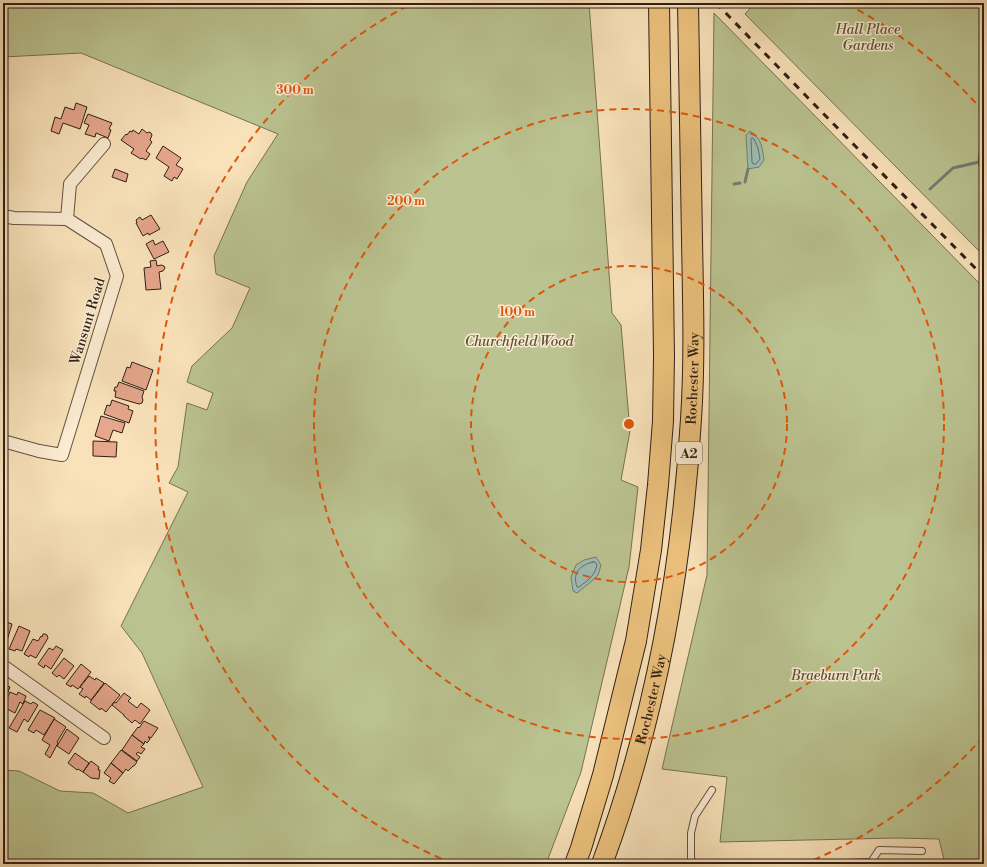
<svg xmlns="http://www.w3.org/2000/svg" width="987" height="867" viewBox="0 0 987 867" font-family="'Libre Bodoni',serif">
  <rect width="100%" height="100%" fill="#f9e2ba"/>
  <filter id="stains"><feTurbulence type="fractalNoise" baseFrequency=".005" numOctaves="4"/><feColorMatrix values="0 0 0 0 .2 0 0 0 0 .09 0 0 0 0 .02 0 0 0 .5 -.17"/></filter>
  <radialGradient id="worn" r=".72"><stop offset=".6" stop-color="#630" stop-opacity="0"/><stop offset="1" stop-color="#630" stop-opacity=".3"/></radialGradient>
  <!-- green -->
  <path fill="#bbc491" stroke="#767253" d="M 3,3 L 589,3 L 612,313 L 621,325 L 630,431 L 621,480 L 638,487 L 629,567 L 581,772 L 546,864 L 3,864 L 3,770 L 19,771 L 60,791 L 93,793 L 128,813 L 203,787 L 142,653 L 121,626 L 188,492 L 169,483 L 178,467 L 187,403 L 207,410 L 213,393 L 187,382 L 192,366 L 232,328 L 250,288 L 216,274 L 214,256 L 247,182 L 278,134 L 81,53 L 3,57 Z
    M 755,3 L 984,3 L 984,256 L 745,14 Z
    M 714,13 L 984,288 L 984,864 L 945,864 L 939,839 L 897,838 L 720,842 L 727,777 L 662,769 L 707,575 Z"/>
  <!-- water -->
  <path fill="#9ebdb3" stroke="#727e74" d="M 750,131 C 762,139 762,147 764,160 L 759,167 L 748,169 L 746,135 Z
    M 596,557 L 601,565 L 598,575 L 592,581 L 577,593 L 573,591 L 571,577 L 576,565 L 584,560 Z"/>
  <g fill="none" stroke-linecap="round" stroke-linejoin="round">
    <!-- shore -->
    <path stroke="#676e64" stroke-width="1" d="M 752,138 L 754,139 L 758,148 L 760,159 L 756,164 L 753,164 L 752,162 L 751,140 Z
      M 593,562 L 595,562 L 597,565 C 594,577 588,580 579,587 L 577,587 C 572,573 580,565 593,562 Z"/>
    <!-- stream -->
    <path stroke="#727e74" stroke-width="3" d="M 984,115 L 979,162 L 984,180
      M 745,182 L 748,169
      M 734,184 L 740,183
      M 930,189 L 953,168 L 979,162"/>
  </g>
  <!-- building -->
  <path fill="#e6a78d" stroke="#301f15" d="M 76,103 L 87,107 L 80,129 L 63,123 L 59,134 L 51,131 L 55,117 L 61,119 L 65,107 L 74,110 Z
    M 88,114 L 112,123 L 109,129 L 111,130 L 108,138 L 96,133 L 95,137 L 85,134 L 89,125 L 84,123 Z
    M 142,129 L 147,133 L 149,132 L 151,133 L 152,135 L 150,140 L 152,142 L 146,151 L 150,154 L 146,160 L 142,158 L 141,159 L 131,153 L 134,149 L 121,140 L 126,134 L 127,135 L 130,131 L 132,132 L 133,130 L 139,134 Z
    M 163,146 L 181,158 L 176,165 L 183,169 L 177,179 L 174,177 L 172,181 L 164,176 L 169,167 L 156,158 Z
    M 115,169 L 128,174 L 126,182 L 112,177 Z
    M 151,215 L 160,229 L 149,235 L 148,233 L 143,236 L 136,223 L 137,223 L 136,220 L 140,217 L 142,220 Z
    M 153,240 L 155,245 L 163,241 L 169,252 L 154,259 L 146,244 Z
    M 156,260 L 157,266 L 161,265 L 164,266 L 165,268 L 163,271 L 159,272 L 161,289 L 146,290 L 144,268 L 151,267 L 150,261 Z
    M 132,362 L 153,370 L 146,390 L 122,381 L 127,367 L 130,368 Z
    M 119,382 L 144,391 L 142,397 L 143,400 L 142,403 L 139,404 L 115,397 L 116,391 L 114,391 L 115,387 L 117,387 Z
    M 112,400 L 129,406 L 128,409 L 133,411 L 129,423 L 104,414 L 107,405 L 110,406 Z
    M 101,416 L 125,423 L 122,433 L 113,430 L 109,441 L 95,436 Z
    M 93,441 L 117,442 L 116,457 L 93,456 Z
    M 3,621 L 12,624 L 6,644 L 3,643 Z
    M 19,626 L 30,631 L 22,651 L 16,649 L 15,651 L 9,649 Z
    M 43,634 L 45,634 L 47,635 L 48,638 L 36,658 L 30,655 L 29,657 L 24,654 L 33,639 L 38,641 L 41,636 L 42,637 Z
    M 56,646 L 63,650 L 51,669 L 45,665 L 44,668 L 38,664 L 49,648 L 53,650 Z
    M 64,658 L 74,666 L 64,679 L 59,675 L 57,677 L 52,673 Z
    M 81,664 L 91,672 L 78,689 L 72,685 L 71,687 L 66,684 Z
    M 89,676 L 95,680 L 96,678 L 104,683 L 91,700 L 86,696 L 85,698 L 79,694 L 83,689 L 80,687 Z
    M 105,683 L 120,695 L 106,712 L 101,708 L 100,710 L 90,702 Z
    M 3,684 L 10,687 L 3,705 Z
    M 10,692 L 17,695 L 18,692 L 26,696 L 23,704 L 20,702 L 15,713 L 3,707 Z
    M 124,693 L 131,698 L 128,701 L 137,708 L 141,703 L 150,710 L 140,724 L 135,720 L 132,723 L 124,716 L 124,715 L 112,705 L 114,702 L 116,703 Z
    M 25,701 L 31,704 L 33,702 L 38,705 L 28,722 L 24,719 L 17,732 L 9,728 Z
    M 40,710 L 55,718 L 44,735 L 36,730 L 34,733 L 28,730 Z
    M 54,719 L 66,727 L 57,742 L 58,743 L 50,758 L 45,754 L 50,745 L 42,740 Z
    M 144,721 L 158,728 L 151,738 L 149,737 L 148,737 L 150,739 L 147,743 L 145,741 L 144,744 L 132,735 L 138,727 L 139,728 Z
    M 67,729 L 79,738 L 69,754 L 57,746 Z
    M 132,735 L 144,744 L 141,747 L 145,749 L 141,754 L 138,752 L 136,754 L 140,757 L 137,761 L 122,750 Z
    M 121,750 L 137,762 L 134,766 L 133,766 L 128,771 L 126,769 L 123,773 L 111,763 Z
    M 75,753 L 89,763 L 83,772 L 78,769 L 77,770 L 68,763 Z
    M 91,761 L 99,767 L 98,770 L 100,770 L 99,779 L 91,778 L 83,772 Z
    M 111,763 L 123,773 L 114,784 L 109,781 L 111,778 L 104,773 Z"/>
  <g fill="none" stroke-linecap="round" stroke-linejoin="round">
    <defs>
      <path id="service" d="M 693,864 L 691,858 L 691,833 L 695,816 L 712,790
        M 823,864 L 871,862 L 879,850 L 922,851"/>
      <path id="minor" d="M 3,216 L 14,218 L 67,219 L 106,244 L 117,276 L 62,455 L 39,451 L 3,441
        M 67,219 L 70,184 L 104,144
        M 3,667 L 6,668 L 104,738"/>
      <g id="trunk">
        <path d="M 575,864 L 581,848 L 603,775 L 636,641 L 651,550 L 658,485 L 663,421 L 664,355 L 659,3"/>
        <path id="s1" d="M 602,864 C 655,721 682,570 691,419 C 695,359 693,299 692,239 C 691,161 690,82 688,3"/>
      </g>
    </defs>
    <!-- service casing -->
    <use href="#service" stroke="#62503e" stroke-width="8"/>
    <!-- minor casing -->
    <use href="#minor" stroke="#62503e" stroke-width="14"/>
    <!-- trunk casing -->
    <use href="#trunk" stroke="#301f15" stroke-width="22"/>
    <!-- service -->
    <use href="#service" stroke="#fbecd2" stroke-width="6"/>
    <!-- minor -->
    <use href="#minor" stroke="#fbecd2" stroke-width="12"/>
    <!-- trunk -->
    <use href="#trunk" stroke="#ecc17d" stroke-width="20"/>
    <!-- rail -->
    <path stroke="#301f15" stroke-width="3" stroke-dasharray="7 7" stroke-linecap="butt" d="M 716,3 L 812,102 L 984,277"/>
  </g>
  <!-- distance rings -->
  <g fill="none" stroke="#df560c" stroke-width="2" stroke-dasharray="7 5">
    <circle cx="629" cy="424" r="158"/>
    <circle cx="629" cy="424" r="315"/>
    <path d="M983 737A473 473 0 0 1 806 863M452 863A473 473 0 0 1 411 4M847 4A473 473 0 0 1 983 111"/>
  </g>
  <g text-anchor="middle" stroke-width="3" stroke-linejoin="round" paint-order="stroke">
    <!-- shield labels -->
    <rect fill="#fbecd2" stroke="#6d5c4e" stroke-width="1" x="676" y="442" width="26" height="22" rx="3"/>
    <g font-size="13" font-weight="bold" fill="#301f15">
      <text x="689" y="458">A2</text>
    </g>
    <!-- park labels -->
    <g font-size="14" font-style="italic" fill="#5a513a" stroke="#fbecd2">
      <text x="868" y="34">Hall Place<tspan x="868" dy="16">Gardens</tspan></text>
      <text x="519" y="346">Churchfield Wood</text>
      <text x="836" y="680">Braeburn Park</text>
    </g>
    <!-- street labels -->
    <g font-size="14" fill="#301f15" stroke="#fbecd2">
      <text transform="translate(87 321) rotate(-73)" y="5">Wansunt Road</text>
      <text dy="5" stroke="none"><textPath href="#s1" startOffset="496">Rochester Way</textPath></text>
      <text dy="5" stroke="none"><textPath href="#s1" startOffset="172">Rochester Way</textPath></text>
    </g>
  </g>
  <circle cx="629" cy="424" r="6" fill="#df560c" stroke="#fbecd2" stroke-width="2"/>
  <g font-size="12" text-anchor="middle" font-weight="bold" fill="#df560c" stroke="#fbecd2" stroke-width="3" stroke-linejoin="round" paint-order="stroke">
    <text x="295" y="94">300 m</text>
    <text x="406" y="205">200 m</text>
    <text x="517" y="316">100 m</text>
  </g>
  <!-- margin -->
  <rect width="987" height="867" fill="none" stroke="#f9e2ba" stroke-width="16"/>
  <rect x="4" y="4" width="979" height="859" fill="none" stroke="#301f15" stroke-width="2"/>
  <rect x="8" y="8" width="971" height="851" fill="none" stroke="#301f15"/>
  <rect width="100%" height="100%" filter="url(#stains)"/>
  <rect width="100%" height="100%" fill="url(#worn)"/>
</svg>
